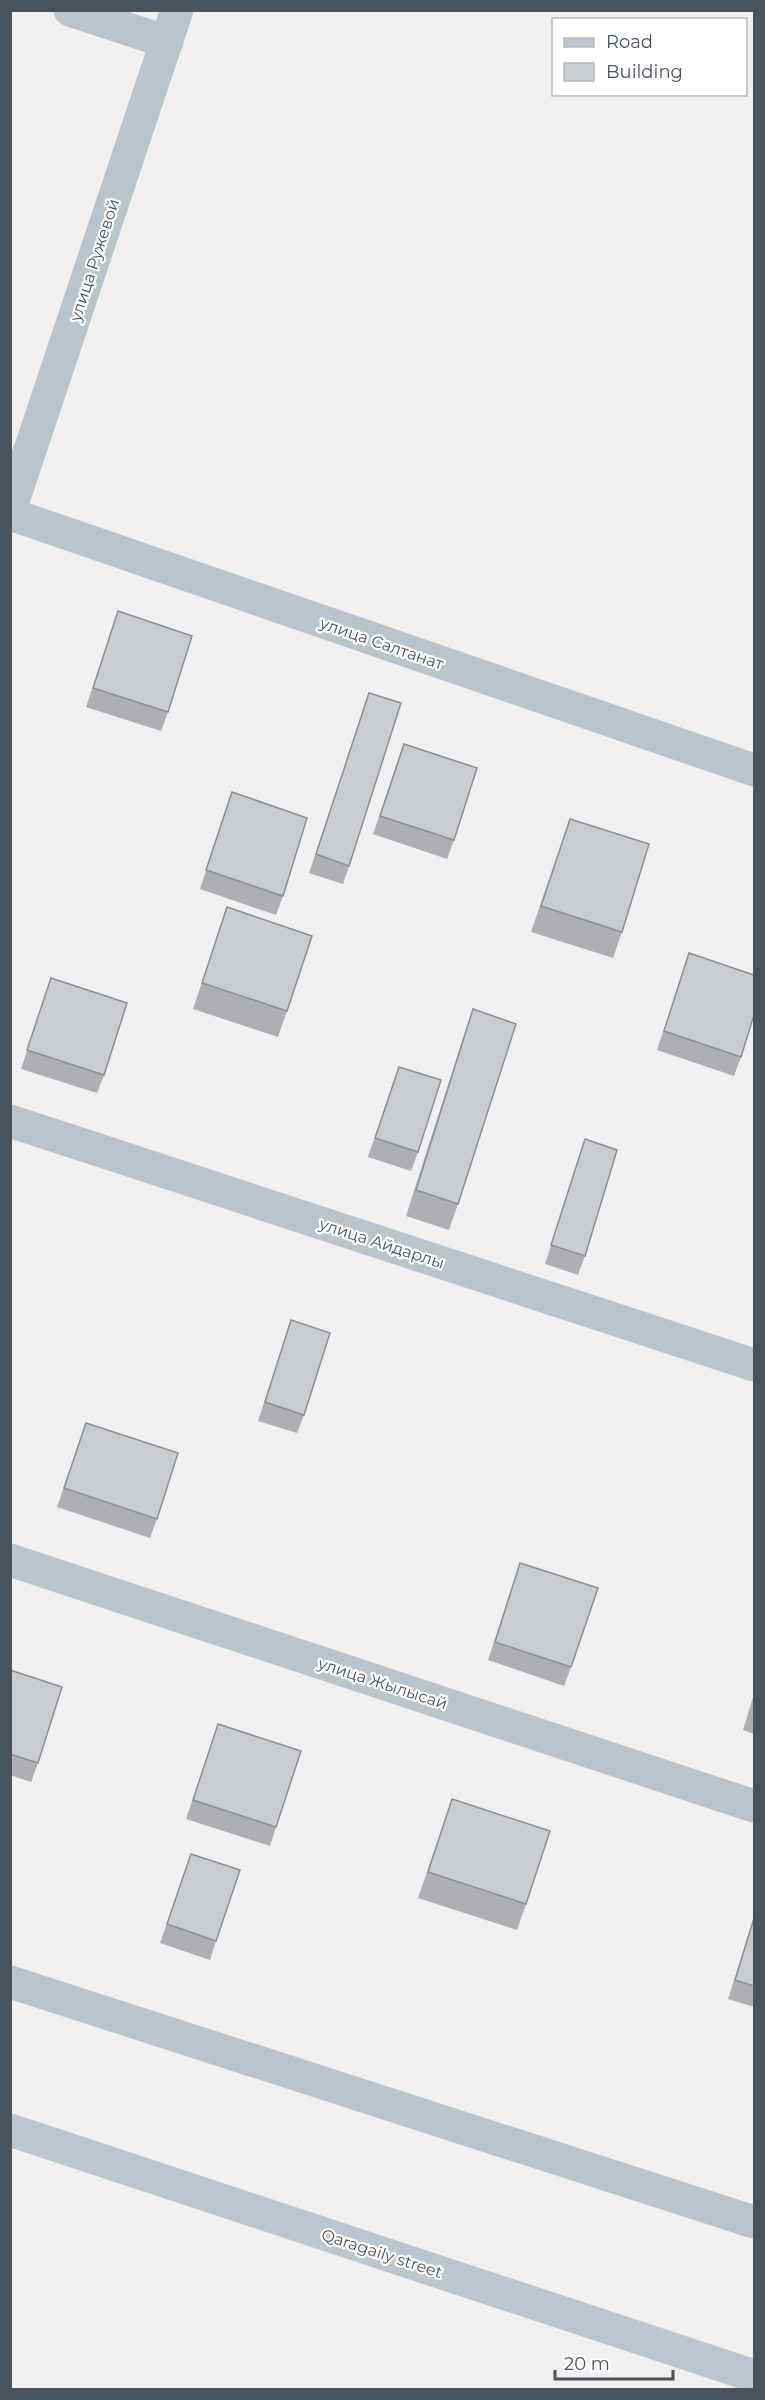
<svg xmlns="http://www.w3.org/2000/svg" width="765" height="2400" viewBox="0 0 765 2400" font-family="Montserrat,sans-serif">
  <rect width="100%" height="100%" fill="#f1efef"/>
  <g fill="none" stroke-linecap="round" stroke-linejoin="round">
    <!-- street -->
    <path stroke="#bcc4cb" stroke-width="33" d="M 70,10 L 167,42
      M 10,510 L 177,10
      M 10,514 L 754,770
      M 10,1121 L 754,1365
      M 10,1560 L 754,1806
      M 10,1982 L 754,2222"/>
    <!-- secondary -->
    <path stroke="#bcc6cf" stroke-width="33" d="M 10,2130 L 754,2376"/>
  </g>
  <!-- wall -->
  <path fill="#adafb4" d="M 118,611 L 168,712 L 161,731 L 86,707 Z
    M 369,693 L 349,866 L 343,884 L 309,873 Z
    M 404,744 L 454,840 L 447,859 L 373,834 Z
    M 232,792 L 283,896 L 276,915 L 200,889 Z
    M 570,819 L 622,932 L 613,958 L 531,932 Z
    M 227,907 L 287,1011 L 278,1037 L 193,1009 Z
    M 689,953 L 741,1057 L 734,1076 L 657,1050 Z
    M 51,978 L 104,1075 L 97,1093 L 21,1069 Z
    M 473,1009 L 458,1204 L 449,1230 L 406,1216 L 464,1035 Z
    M 399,1067 L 418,1152 L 411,1171 L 368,1157 Z
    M 585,1139 L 585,1256 L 578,1275 L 545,1264 Z
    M 291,1320 L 304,1415 L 297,1433 L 258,1421 Z
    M 86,1423 L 157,1519 L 150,1538 L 57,1507 Z
    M 520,1563 L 571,1667 L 564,1686 L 488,1660 Z
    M 10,1670 L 38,1763 L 31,1782 L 10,1775 Z
    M 754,1694 L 754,1734 L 743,1730 Z
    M 218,1724 L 276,1827 L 270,1846 L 186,1819 Z
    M 452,1799 L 526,1904 L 517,1930 L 418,1898 Z
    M 191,1854 L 216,1941 L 210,1960 L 160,1943 Z
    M 754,1917 L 754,2007 L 728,1999 Z"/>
  <!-- building -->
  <path fill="#c9ccd1" stroke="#8d8f92" stroke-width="1.5" d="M 118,611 L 192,636 L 168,712 L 93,688 Z
    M 369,693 L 401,703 L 349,866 L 316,854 Z
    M 404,744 L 477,768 L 454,840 L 380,816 Z
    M 232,792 L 307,818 L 283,896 L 206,870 Z
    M 570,819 L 649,844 L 622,932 L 541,906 Z
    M 227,907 L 312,936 L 287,1011 L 202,983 Z
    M 689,953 L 754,975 L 754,1015 L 741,1057 L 664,1031 Z
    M 51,978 L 127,1003 L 104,1075 L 27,1050 Z
    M 473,1009 L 516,1024 L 458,1204 L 416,1190 Z
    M 399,1067 L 441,1080 L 418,1152 L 375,1138 Z
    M 585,1139 L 617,1150 L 585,1256 L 551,1245 Z
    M 291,1320 L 330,1333 L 304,1415 L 265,1402 Z
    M 86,1423 L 178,1453 L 157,1519 L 64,1488 Z
    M 520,1563 L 598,1588 L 571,1667 L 495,1642 Z
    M 10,1670 L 62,1687 L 38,1763 L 10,1754 Z
    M 218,1724 L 301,1751 L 276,1827 L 193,1800 Z
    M 452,1799 L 550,1831 L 526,1904 L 428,1872 Z
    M 191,1854 L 240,1870 L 216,1941 L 167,1924 Z
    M 754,1918 L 754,1986 L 735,1980 Z"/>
  <g text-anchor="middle" stroke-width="4.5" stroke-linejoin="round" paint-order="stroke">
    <!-- street labels -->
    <g font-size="16" fill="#49535b" stroke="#fff">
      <text transform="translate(94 260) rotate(-72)" y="6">улица Ружевой</text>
      <text transform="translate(382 643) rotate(19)" y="6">улица Салтанат</text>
      <text transform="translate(382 1243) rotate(18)" y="6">улица Айдарлы</text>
      <text transform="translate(383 1683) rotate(18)" y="6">улица Жылысай</text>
      <text transform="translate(382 2253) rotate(18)" y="6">Qaragaily street</text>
    </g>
  </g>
  <!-- border -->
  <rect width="765" height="2400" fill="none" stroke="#49535b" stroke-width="24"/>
  <!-- legend -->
  <rect x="552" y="18" width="195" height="78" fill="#ffffff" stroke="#b6babd" stroke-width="1.5"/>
  <rect x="564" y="38" width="30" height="9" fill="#bcc6cf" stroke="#b6babd" stroke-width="1.5"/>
  <text x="606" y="48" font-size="18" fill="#49535b">Road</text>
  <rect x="564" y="63" width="30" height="18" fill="#c9ccd1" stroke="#b6babd" stroke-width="1.5"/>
  <text x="606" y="78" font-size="18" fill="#49535b">Building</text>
  <!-- scale -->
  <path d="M555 2370v9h118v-9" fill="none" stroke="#49535b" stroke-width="3"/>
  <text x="564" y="2370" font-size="18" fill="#49535b" stroke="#ffffff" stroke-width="4.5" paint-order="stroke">20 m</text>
</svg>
